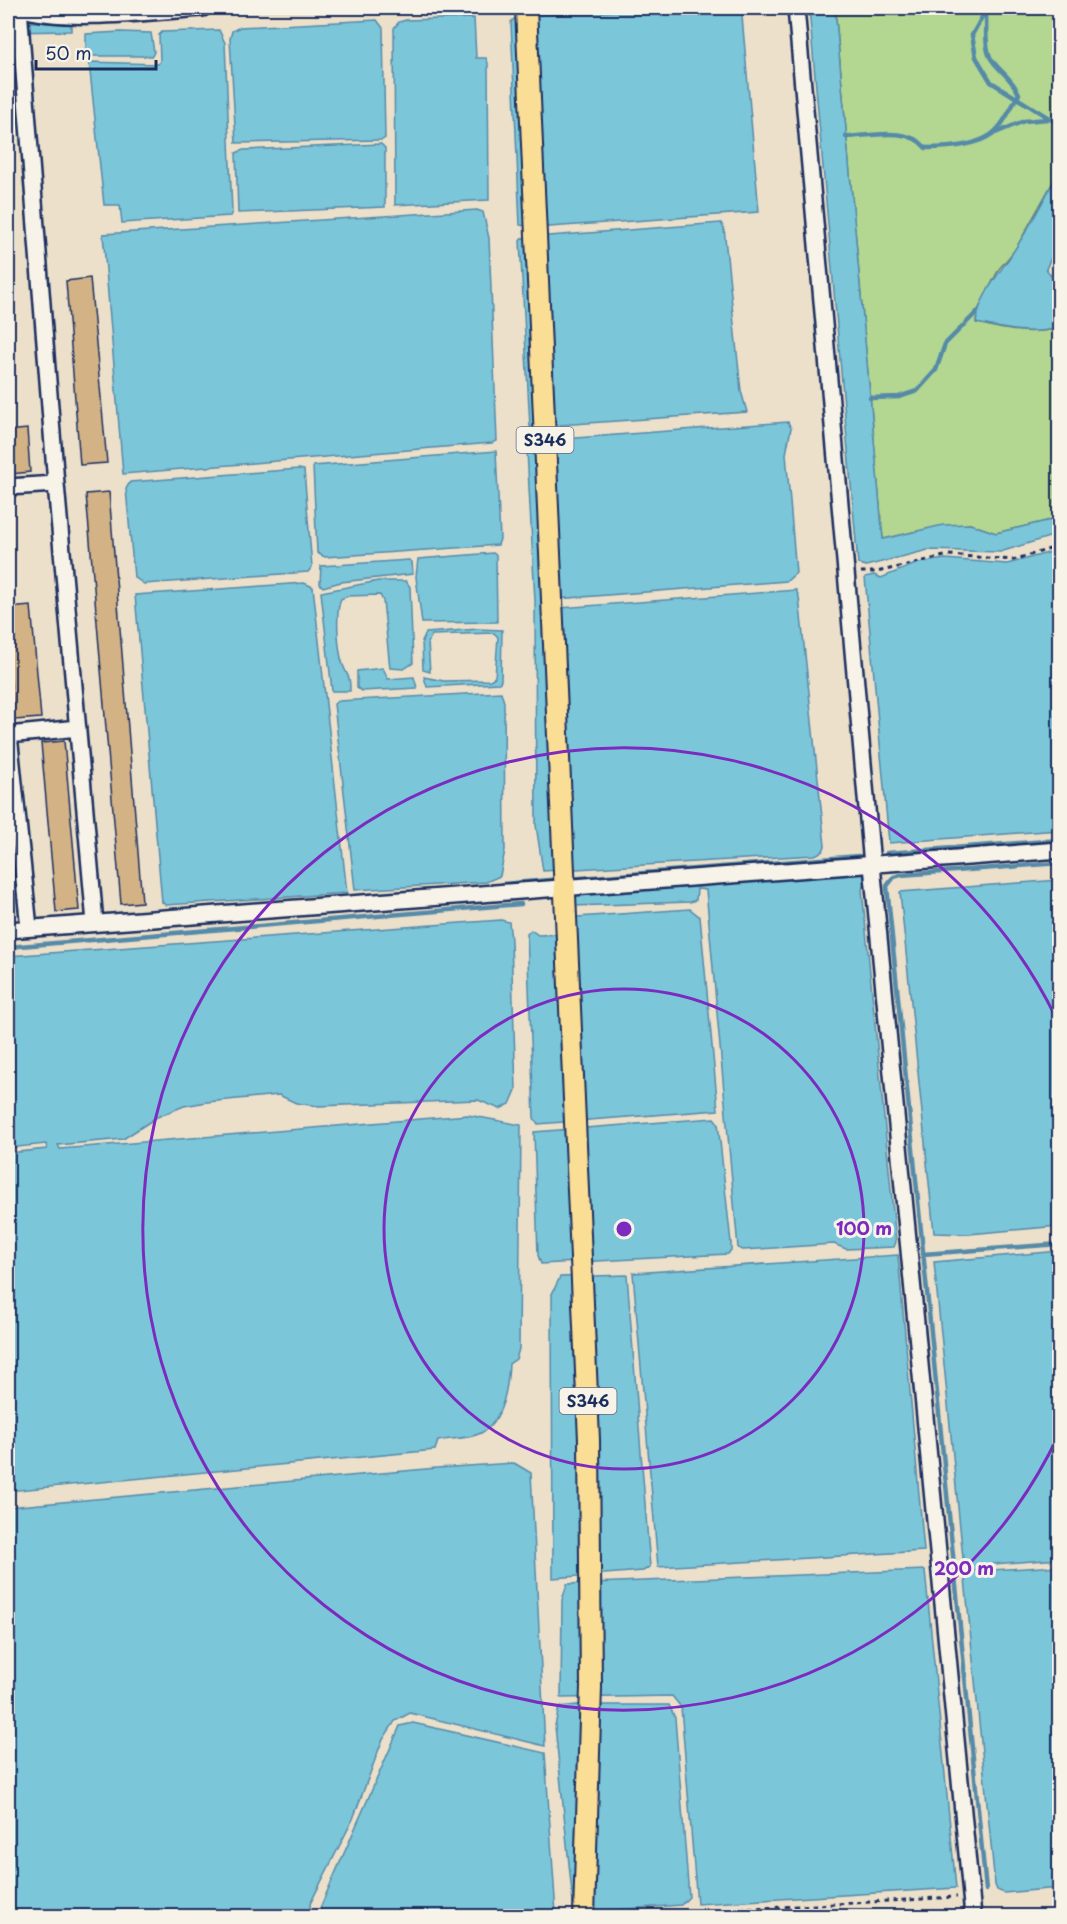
<svg xmlns="http://www.w3.org/2000/svg" width="1067" height="1924" viewBox="0 0 1067 1924" font-family="'Playpen Sans',sans-serif">
  <rect width="100%" height="100%" fill="#ece0cb"/>
  <filter id="ink" filterUnits="userSpaceOnUse"><feTurbulence type="fractalNoise" baseFrequency=".0167" numOctaves="2"/><feDisplacementMap in="SourceGraphic" scale="12" xChannelSelector="R" yChannelSelector="G"/><feConvolveMatrix kernelMatrix="1 2 1 2 8 2 1 2 1" color-interpolation-filters="sRGB"/></filter>
  <g filter="url(#ink)">
    <!-- green -->
    <path fill="#b3d690" stroke="#678277" stroke-width="1.5" d="M 835,8 L 1059,8 L 1059,171 L 1015,250 L 999,269 L 977,312 L 976,322 C 1004,331 1032,335 1059,328 L 1059,518 L 996,533 L 970,524 L 913,532 L 883,540 Z"/>
    <!-- water -->
    <path fill="#7bc6da" stroke="#558aa8" stroke-width="1.5" d="M 678,8 L 744,8 L 742,16 L 759,212 L 535,228 L 520,225 L 511,22 L 517,16 Z
      M 809,8 L 835,8 L 883,539 L 943,525 L 970,524 L 996,533 L 1059,518 L 1059,534 L 1000,552 L 928,550 L 866,566 L 858,564 Z
      M 474,18 L 476,58 L 486,58 L 488,63 L 489,200 L 395,205 L 394,28 L 399,22 L 406,20 Z
      M 377,20 L 383,28 L 385,138 L 382,140 L 236,143 L 230,39 L 232,31 L 240,27 Z
      M 8,22 L 71,22 L 71,31 L 8,32 Z
      M 219,30 L 225,43 L 232,212 L 230,216 L 122,223 L 120,205 L 104,205 L 89,62 L 158,64 L 160,61 L 159,35 L 162,32 Z
      M 120,32 L 151,33 L 154,52 L 152,56 L 86,56 L 86,34 Z
      M 381,144 L 385,148 L 385,207 L 238,213 L 236,153 L 243,150 Z
      M 1059,171 L 1059,240 L 1046,269 L 1053,278 L 1059,278 L 1059,328 C 1031,335 1005,329 976,323 C 979,295 1001,272 1015,249 C 1032,224 1045,197 1059,171 Z
      M 477,210 L 483,212 L 489,238 L 497,441 L 492,443 L 123,474 L 103,234 Z
      M 721,223 L 724,228 L 741,391 L 747,412 L 530,427 L 520,241 L 522,238 Z
      M 788,422 L 791,428 L 786,454 L 796,573 L 787,581 L 544,600 L 547,609 L 796,590 L 799,597 L 825,846 L 823,851 L 815,855 L 543,871 L 536,825 L 535,601 L 527,450 L 529,444 L 536,441 Z
      M 496,451 L 500,539 L 498,545 L 325,557 L 317,553 L 313,466 Z
      M 299,469 L 304,470 L 312,567 L 308,572 L 144,584 L 134,577 L 126,489 L 130,482 Z
      M 1059,550 L 1059,830 L 889,843 L 865,577 L 874,575 L 881,578 L 918,563 L 945,559 L 1007,564 Z
      M 493,553 L 496,555 L 497,622 L 422,623 L 416,577 L 418,559 Z
      M 409,560 L 412,562 L 413,574 L 341,582 L 323,587 L 320,584 L 321,566 Z
      M 378,581 L 406,581 L 410,587 L 413,663 L 404,669 L 390,668 L 383,601 L 380,595 L 347,596 L 341,599 C 335,612 338,651 343,665 C 348,678 350,674 350,691 L 332,691 L 321,592 Z
      M 304,583 L 313,587 L 347,893 L 166,905 L 162,902 L 135,595 Z
      M 478,629 L 502,630 L 501,681 L 499,683 L 427,687 L 424,677 L 444,681 L 490,680 L 495,677 L 498,637 L 494,633 L 432,635 L 428,642 L 430,672 L 423,670 L 422,641 L 426,633 Z
      M 383,668 L 388,679 L 414,677 L 417,688 L 362,691 L 357,688 L 357,671 Z
      M 501,692 L 504,702 L 505,850 L 500,876 L 486,882 L 355,890 L 334,704 L 338,701 Z
      M 850,873 L 866,873 L 868,878 L 862,889 L 896,1242 L 894,1247 L 846,1249 L 834,1244 L 743,1250 L 738,1248 L 706,890 L 697,889 L 696,900 L 690,902 L 573,906 L 565,893 Z
      M 1059,880 L 1059,1226 L 969,1234 L 934,1233 L 900,892 Z
      M 690,909 L 700,917 L 718,1110 L 538,1124 L 534,1118 L 527,934 L 531,930 L 538,935 L 564,934 L 571,919 L 577,917 Z
      M 501,920 L 509,922 L 511,941 L 516,1090 L 510,1104 L 500,1109 L 478,1100 L 318,1106 L 296,1103 L 279,1095 L 207,1102 L 184,1106 L 157,1117 L 123,1139 L 58,1145 L 60,1149 L 468,1115 L 521,1125 L 519,1349 L 516,1359 L 509,1364 C 508,1386 503,1422 481,1433 C 470,1439 451,1438 438,1441 L 435,1450 L 8,1491 L 8,1153 L 47,1149 L 46,1144 L 8,1148 L 8,956 Z
      M 714,1118 L 718,1123 L 731,1243 L 731,1250 L 728,1254 L 541,1264 L 538,1255 L 534,1132 Z
      M 1059,1251 L 1059,1559 L 980,1565 L 974,1571 L 1059,1566 L 1059,1888 L 1004,1893 L 997,1890 L 995,1885 L 934,1262 Z
      M 898,1255 L 924,1551 L 658,1567 L 633,1273 Z
      M 627,1275 L 650,1567 L 643,1571 L 553,1578 L 552,1294 L 560,1277 Z
      M 514,1463 L 531,1473 L 545,1746 L 410,1713 L 395,1721 L 382,1741 L 353,1819 L 310,1904 L 311,1916 L 8,1916 L 8,1507 L 437,1468 Z
      M 925,1570 L 956,1888 L 697,1904 L 681,1707 L 672,1696 L 561,1698 L 562,1600 L 567,1584 Z
      M 577,1705 L 669,1705 L 675,1718 L 689,1897 L 681,1905 L 574,1913 L 555,1726 L 559,1707 Z
      M 413,1723 L 545,1753 L 556,1914 L 325,1916 L 320,1908 L 400,1726 Z"/>
    <g fill="none" stroke-linecap="round" stroke-linejoin="round">
      <!-- stream -->
      <path stroke="#558aa8" stroke-width="4.5" d="M 986,10 L 972,35 L 976,57 L 991,82 L 1060,125
        M 993,134 L 1024,121 L 1048,119
        M 846,137 C 872,136 908,126 926,148 C 945,148 976,146 992,134 C 1004,125 1011,107 1019,94 C 1011,76 997,70 990,57 C 984,44 987,24 986,10
        M 870,398 L 899,397 L 917,391 L 936,370 L 945,344 L 977,312
        M 887,853 L 1060,840
        M 568,879 L 859,856
        M 503,884 L 560,879
        M 8,947 L 521,904
        M 923,1254 L 1060,1244
        M 986,1890 L 887,886 L 894,877 L 901,875 L 1060,863"/>
    </g>
    <!-- building -->
    <path fill="#d3b286" stroke="#1b2f5e" stroke-width="1.5" d="M 90,278 L 107,463 L 80,465 L 66,281 Z
      M 27,429 L 30,472 L 11,474 L 8,431 Z
      M 109,492 L 142,902 L 121,904 L 86,494 Z
      M 31,606 L 41,718 L 14,720 L 8,651 L 8,608 Z
      M 64,741 L 79,910 L 56,912 L 41,743 Z"/>
    <g fill="none" stroke-linecap="round" stroke-linejoin="round">
      <defs>
        <path id="minor" d="M 19,8 L 56,484 L 95,923
          M 21,8 C 63,23 157,11 203,8
          M 796,8 L 872,865 L 973,1916
          M 8,487 L 56,484
          M 8,735 L 78,728
          M 9,735 L 29,928
          M 8,930 L 1060,850"/>
        <path id="major" d="M 526,8 L 589,1440 L 591,1687 L 584,1916"/>
      </defs>
      <!-- minor casing -->
      <use href="#minor" stroke="#1b2f5e" stroke-width="20"/>
      <!-- major casing -->
      <use href="#major" stroke="#1b2f5e" stroke-width="24"/>
      <!-- path -->
      <path stroke="#1b2f5e" stroke-width="3" stroke-dasharray="4.5 4.5" stroke-linecap="butt" d="M 861,572 L 877,572 L 949,555 L 1013,560 L 1060,546
        M 623,1916 L 957,1897"/>
      <!-- minor -->
      <use href="#minor" stroke="#f7f3e8" stroke-width="15"/>
      <!-- major -->
      <use href="#major" stroke="#fbde96" stroke-width="20"/>
    </g>
  </g>
  <!-- distance rings -->
  <g fill="none" stroke="#7b2cbf" stroke-width="3">
    <circle cx="624" cy="1229" r="240"/>
    <path d="M1058 1436A481 481 0 1 1 1058 1022"/>
  </g>
  <g text-anchor="middle" stroke-width="6" stroke-linejoin="round" paint-order="stroke">
    <!-- shield labels -->
    <g fill="#f7f3e8" stroke="#5d6a87" stroke-width="1.5">
      <rect x="516.5" y="427" width="57" height="26" rx="4.5"/>
      <rect x="559.5" y="1388" width="57" height="26" rx="4.5"/>
    </g>
    <g font-size="16" font-weight="bold" fill="#1b2f5e">
      <text x="545" y="446">S346</text>
      <text x="588" y="1407">S346</text>
    </g>
  </g>
  <circle cx="624" cy="1229" r="9" fill="#7b2cbf" stroke="#f7f3e8" stroke-width="3"/>
  <g font-size="18" text-anchor="middle" font-weight="bold" fill="#7b2cbf" stroke="#f7f3e8" stroke-width="6" stroke-linejoin="round" paint-order="stroke">
    <text x="864" y="1235">100 m</text>
    <text x="964" y="1575">200 m</text>
  </g>
  <!-- margin -->
  <rect width="1067" height="1924" fill="none" stroke="#f7f3e8" stroke-width="30"/>
  <rect x="15" y="15" width="1037" height="1894" fill="none" stroke="#1b2f5e" stroke-width="2" filter="url(#ink)"/>
  <!-- scale -->
  <path d="M36 60v9h120v-9" fill="none" stroke="#1b2f5e" stroke-width="3"/>
  <text x="45" y="60" font-size="18" fill="#1b2f5e" stroke="#f7f3e8" stroke-width="4.5" paint-order="stroke">50 m</text>
</svg>
